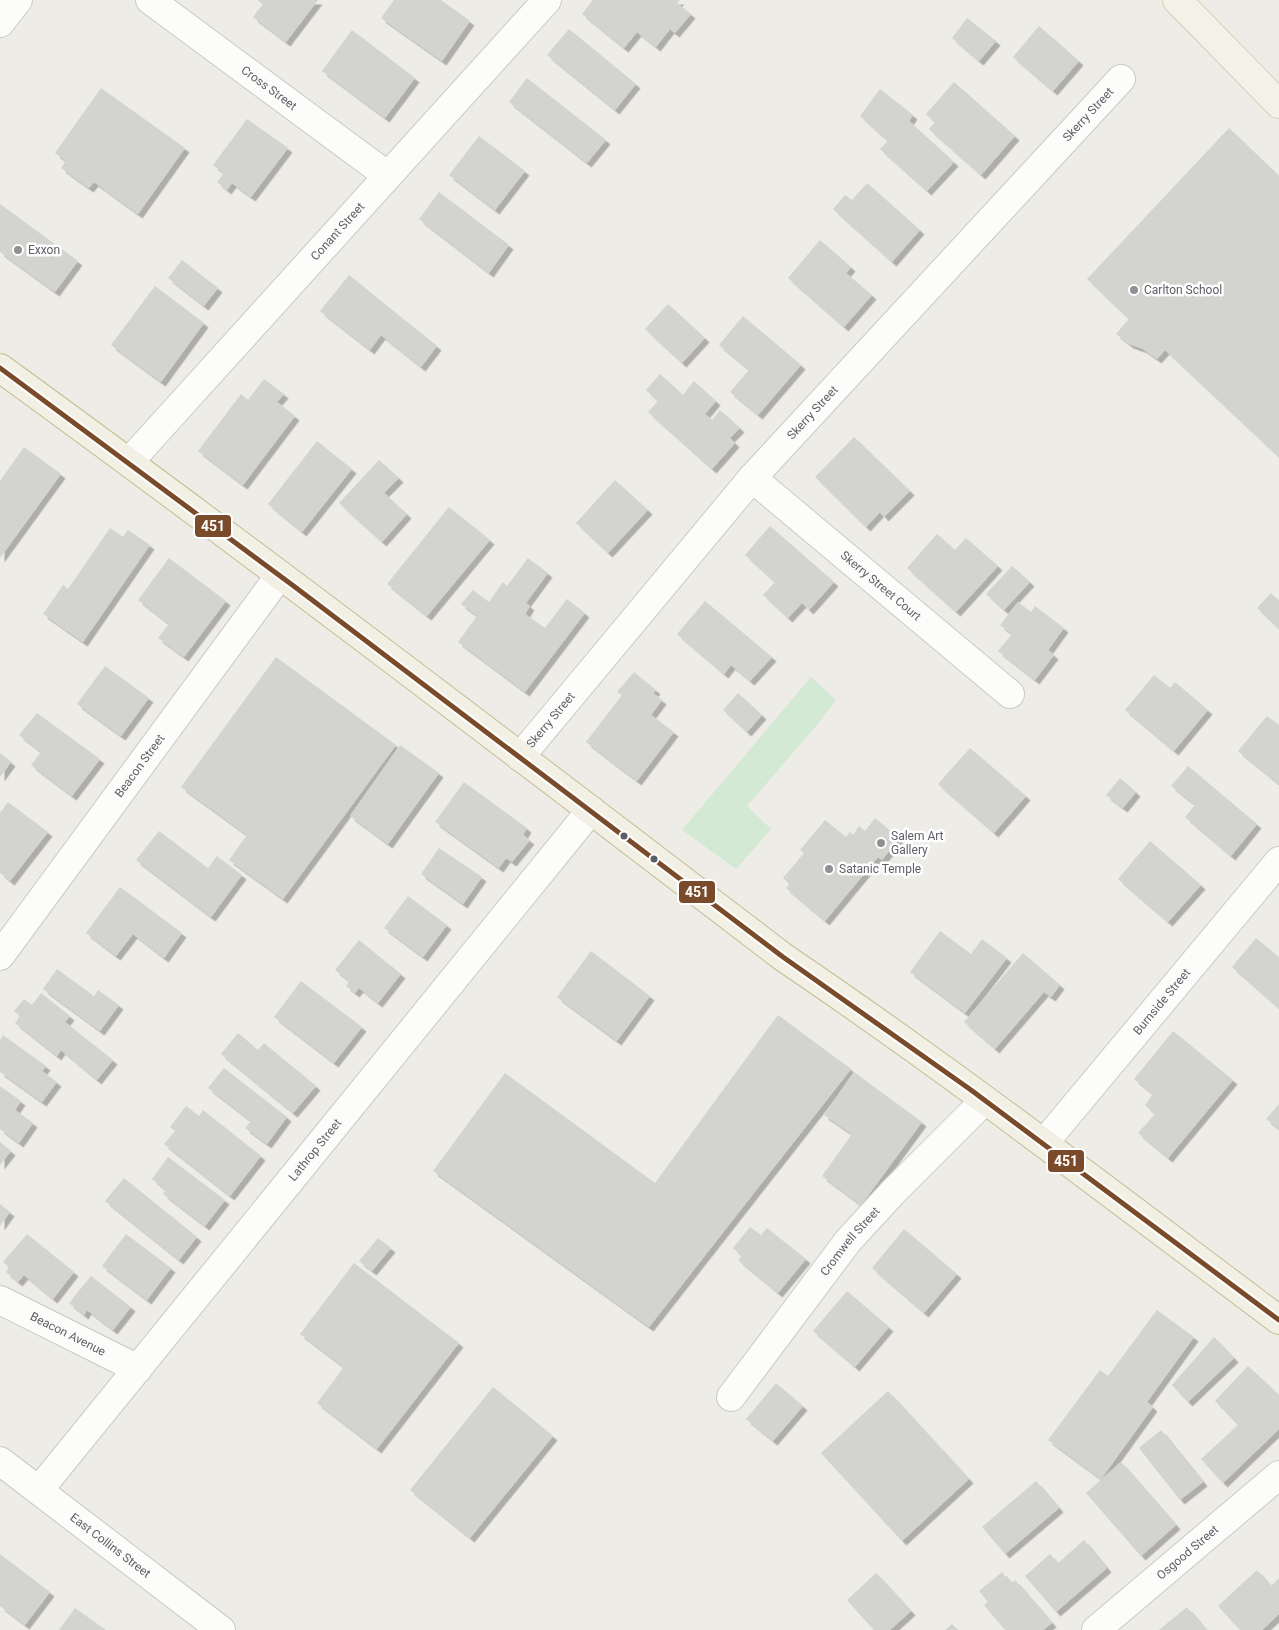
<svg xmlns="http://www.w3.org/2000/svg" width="1279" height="1630" viewBox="0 0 1279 1630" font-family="Roboto,sans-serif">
  <defs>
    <filter id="shadow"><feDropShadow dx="4.5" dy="4.5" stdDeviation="0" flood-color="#0004"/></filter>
  </defs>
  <rect width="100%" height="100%" fill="#edece7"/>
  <!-- green -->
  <path fill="#d4e9d4" d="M 811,677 L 836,700 L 817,725 L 747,806 L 771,829 L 736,869 L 682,830 Z"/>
  <!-- building -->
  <path fill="#d3d3d0" filter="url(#shadow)" d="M 257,0 L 318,0 L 286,42 L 253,17 L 263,4 Z
    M 394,0 L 441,0 L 470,21 L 442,61 L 381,18 Z
    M 593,0 L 680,0 L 677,3 L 691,14 L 675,33 L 670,29 L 656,47 L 637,32 L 624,48 L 582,14 Z
    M 967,18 L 996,41 L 979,61 L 952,38 Z
    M 1039,26 L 1079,61 L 1053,91 L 1013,57 Z
    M 569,29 L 636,84 L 615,110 L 547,55 Z
    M 352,30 L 415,78 L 385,118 L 322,71 Z
    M 527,78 L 606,140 L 587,163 L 509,102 Z
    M 954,82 L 1015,136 L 981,175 L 929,129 L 935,122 L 926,114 Z
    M 101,88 L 185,148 L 138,214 L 94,182 L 89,188 L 61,168 L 66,161 L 55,153 Z
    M 880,89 L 913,115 L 909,121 L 954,162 L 927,191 L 880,149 L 888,141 L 860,116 Z
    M 247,119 L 288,148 L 251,197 L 232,183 L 227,190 L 217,182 L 224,173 L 213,165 Z
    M 1229,128 L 1279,176 L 1279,457 L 1165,350 L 1157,359 L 1143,349 L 1129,344 L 1116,334 L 1129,319 L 1087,279 Z
    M 479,136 L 525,171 L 495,210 L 449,175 Z
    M 867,183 L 920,230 L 892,262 L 833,209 L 845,195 L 852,200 Z
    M 439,192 L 509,245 L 489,273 L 419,219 Z
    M 0,204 L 78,261 L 55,292 L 0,252 Z
    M 820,240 L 851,267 L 846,273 L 872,295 L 844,327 L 788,278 Z
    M 182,260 L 218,288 L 204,306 L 168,278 Z
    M 349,275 L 437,346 L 421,367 L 381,335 L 370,350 L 320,311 Z
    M 155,286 L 204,323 L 161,382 L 111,345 Z
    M 668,304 L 705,338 L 682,363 L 645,329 Z
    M 743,316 L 801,365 L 758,415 L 730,392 L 749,370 L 719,345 Z
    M 660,374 L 683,395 L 694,381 L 716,401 L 705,414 L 712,420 L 720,410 L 740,428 L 730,438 L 735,443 L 712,469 L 648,412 L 658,401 L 646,390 Z
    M 264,379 L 284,394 L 277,402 L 295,416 L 243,485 L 198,451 L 241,394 L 248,400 Z
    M 854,437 L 910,491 L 884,517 L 880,512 L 866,527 L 815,477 Z
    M 317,441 L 352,469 L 302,532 L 268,504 Z
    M 24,447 L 61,474 L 0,558 L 0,481 Z
    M 379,460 L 399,478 L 384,493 L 407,514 L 382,542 L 339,503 Z
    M 615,480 L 648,510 L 608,553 L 576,523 Z
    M 449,507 L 490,540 L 427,616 L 387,584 Z
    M 770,526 L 834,582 L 809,610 L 802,603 L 788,618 L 763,595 L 775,582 L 745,555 Z
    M 110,528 L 123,537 L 128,530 L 150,545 L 83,642 L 43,614 L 63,585 L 68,589 Z
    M 937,534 L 955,550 L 966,538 L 998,566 L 956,612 L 907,568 Z
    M 169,558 L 226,601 L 184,657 L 158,638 L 169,624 L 138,600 Z
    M 528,558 L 548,573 L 526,603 L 530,606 L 525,614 L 545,628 L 567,599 L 585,613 L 525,692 L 458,642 L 477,616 L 461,604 L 473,590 L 489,602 L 503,582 L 507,586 Z
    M 1012,566 L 1030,582 L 1004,610 L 986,594 Z
    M 1271,593 L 1279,601 L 1279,629 L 1257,608 Z
    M 705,601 L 772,657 L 750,681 L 731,665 L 724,674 L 677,634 Z
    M 1018,602 L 1031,612 L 1035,606 L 1064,628 L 1048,650 L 1054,655 L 1035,680 L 998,651 L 1012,634 L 1000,625 Z
    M 276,657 L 396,745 L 283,899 L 229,860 L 247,835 L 181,787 Z
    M 105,666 L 149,698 L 121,736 L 77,704 Z
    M 634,672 L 656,690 L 653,693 L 662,700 L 651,715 L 674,732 L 637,781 L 586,742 L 622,695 L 617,692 Z
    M 1154,675 L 1170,688 L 1175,682 L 1208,710 L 1174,751 L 1125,710 Z
    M 738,693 L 762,715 L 747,732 L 723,710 Z
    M 37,713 L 100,759 L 72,796 L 31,765 L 41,752 L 19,735 Z
    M 1267,716 L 1279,725 L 1279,784 L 1238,751 Z
    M 400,745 L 439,773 L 388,844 L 350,816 Z
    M 970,748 L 1026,796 L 994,833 L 938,784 Z
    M 0,753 L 11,762 L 0,777 Z
    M 1188,766 L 1257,824 L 1231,856 L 1185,817 L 1195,805 L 1171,786 Z
    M 1120,778 L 1136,792 L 1123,808 L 1106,795 Z
    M 464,782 L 527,828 L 523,835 L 530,840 L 512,862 L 506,858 L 499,868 L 435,822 Z
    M 8,802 L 48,832 L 10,881 L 0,873 L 0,813 Z
    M 875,818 L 899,838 L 882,860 L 878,857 L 825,921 L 786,888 L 790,884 L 783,878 L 804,853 L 800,850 L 825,820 L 846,837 L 850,832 L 853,835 L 859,826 L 865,831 Z
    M 159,831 L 208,868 L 217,856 L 242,875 L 211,917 L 136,860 Z
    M 1150,841 L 1201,885 L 1168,922 L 1118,879 Z
    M 439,848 L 482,877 L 463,904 L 421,874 Z
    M 120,887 L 182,933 L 164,958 L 133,934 L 116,956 L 86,933 Z
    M 408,896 L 447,925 L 423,957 L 384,928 Z
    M 940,931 L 971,954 L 982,939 L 1007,958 L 965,1013 L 910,972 Z
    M 1256,938 L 1279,957 L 1279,1008 L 1232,967 Z
    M 359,940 L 401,974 L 378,1003 L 359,988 L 355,993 L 346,986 L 349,981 L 335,970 Z
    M 591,951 L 650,996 L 617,1041 L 557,997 Z
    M 1023,953 L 1060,985 L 1051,997 L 1044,992 L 995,1049 L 964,1022 Z
    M 57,969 L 94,996 L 98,990 L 119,1005 L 100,1031 L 43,989 Z
    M 301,981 L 362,1027 L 334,1063 L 274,1017 Z
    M 41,993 L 70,1016 L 65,1022 L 113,1060 L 97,1080 L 61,1050 L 57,1056 L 15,1023 L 20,1016 L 14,1011 L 24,999 L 32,1005 Z
    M 778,1015 L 851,1069 L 649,1327 L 433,1171 L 505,1073 L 655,1183 Z
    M 1173,1031 L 1233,1080 L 1168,1158 L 1138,1133 L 1155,1114 L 1145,1105 L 1153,1094 L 1134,1079 Z
    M 238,1033 L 258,1050 L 264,1043 L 316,1086 L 293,1113 L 221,1054 Z
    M 3,1035 L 46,1066 L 42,1071 L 57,1082 L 42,1102 L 0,1072 L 0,1040 Z
    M 224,1068 L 287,1117 L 267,1144 L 245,1128 L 251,1121 L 208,1088 Z
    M 854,1072 L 922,1122 L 861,1205 L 822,1176 L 852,1134 L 824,1115 Z
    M 0,1086 L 21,1101 L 15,1110 L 33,1123 L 19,1143 L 0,1129 Z
    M 1279,1104 L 1279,1129 L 1266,1119 Z
    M 186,1106 L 199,1116 L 203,1110 L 261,1156 L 230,1196 L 164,1144 L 175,1131 L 170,1127 Z
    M 0,1142 L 11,1151 L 0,1165 Z
    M 168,1157 L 225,1200 L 205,1226 L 163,1194 L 166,1190 L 152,1179 Z
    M 124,1178 L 197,1237 L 179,1260 L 105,1201 Z
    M 0,1204 L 10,1212 L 0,1226 Z
    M 750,1227 L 761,1235 L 767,1228 L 806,1259 L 778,1293 L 738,1260 L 742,1256 L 733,1248 Z
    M 904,1229 L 957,1274 L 924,1313 L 872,1268 Z
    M 27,1234 L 74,1272 L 53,1299 L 24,1275 L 18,1282 L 6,1272 L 9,1267 L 3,1262 Z
    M 126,1234 L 171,1268 L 147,1300 L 102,1266 Z
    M 378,1238 L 391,1248 L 372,1271 L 359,1261 Z
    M 354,1263 L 459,1343 L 377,1449 L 317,1403 L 344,1367 L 300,1334 Z
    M 91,1276 L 131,1307 L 113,1330 L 87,1310 L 84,1315 L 69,1303 Z
    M 847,1291 L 889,1327 L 855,1367 L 813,1331 Z
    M 1157,1310 L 1194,1337 L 1147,1402 L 1153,1407 L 1101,1479 L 1048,1440 L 1100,1370 L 1108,1376 Z
    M 1214,1337 L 1234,1358 L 1188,1402 L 1172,1385 Z
    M 1248,1366 L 1279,1395 L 1279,1429 L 1223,1483 L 1201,1459 L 1238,1425 L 1215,1401 Z
    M 776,1383 L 803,1406 L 773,1441 L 746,1419 Z
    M 493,1387 L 553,1436 L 470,1538 L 410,1490 Z
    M 888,1391 L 969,1479 L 902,1541 L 821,1453 Z
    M 1161,1430 L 1203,1482 L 1180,1500 L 1139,1448 Z
    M 1121,1462 L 1176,1525 L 1141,1556 L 1086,1493 Z
    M 1036,1481 L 1059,1508 L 1005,1554 L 982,1527 Z
    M 1084,1540 L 1107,1568 L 1056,1612 L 1025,1576 L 1050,1554 L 1058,1563 Z
    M 0,1554 L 50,1592 L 25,1625 L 0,1606 Z
    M 1257,1570 L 1271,1586 L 1279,1578 L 1279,1614 L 1262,1630 L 1240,1630 L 1218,1606 Z
    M 1002,1572 L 1011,1583 L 1015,1580 L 1052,1623 L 1043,1630 L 1005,1630 L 984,1605 L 988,1602 L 979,1591 Z
    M 876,1573 L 911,1611 L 890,1630 L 874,1630 L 847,1600 Z
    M 1187,1607 L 1206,1630 L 1159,1630 Z
    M 75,1608 L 106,1630 L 59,1630 Z
    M 952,1624 L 958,1630 L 945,1630 Z"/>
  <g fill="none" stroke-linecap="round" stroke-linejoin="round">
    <defs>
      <g id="minor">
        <path id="s1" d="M 150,0 L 388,176"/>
        <path d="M 0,23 L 18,0"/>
        <path id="s2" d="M 129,462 L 547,0"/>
        <path id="s3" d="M 752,478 L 1010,694"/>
        <path id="s4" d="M 520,757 L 752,478 L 1121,79"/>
        <path id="s5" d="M 0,956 L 280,575"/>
        <path id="s6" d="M 1044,1143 L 1279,861"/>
        <path id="s7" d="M 0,1300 L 138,1369"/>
        <path id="s8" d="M 731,1397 L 848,1241 L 894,1191 L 985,1100"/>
        <path id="s9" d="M 0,1461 L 221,1630"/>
        <path id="s10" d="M 39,1490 L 591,810"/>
        <path id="s11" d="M 1096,1630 L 1279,1475"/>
      </g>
      <path id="primary" d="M 1177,0 L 1279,104"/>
      <path id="trunk" d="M 0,368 C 264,560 524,759 783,957 C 953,1072 1115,1197 1279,1320"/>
    </defs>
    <!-- minor casing -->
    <use href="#minor" stroke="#c9c9c8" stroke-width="30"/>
    <!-- primary casing -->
    <use href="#primary" stroke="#d5d0b4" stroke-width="30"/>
    <!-- trunk casing -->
    <use href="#trunk" stroke="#c5bc93" stroke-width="30"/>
    <!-- minor -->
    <use href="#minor" stroke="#fcfcfb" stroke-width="28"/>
    <!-- primary -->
    <use href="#primary" stroke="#f3f2e8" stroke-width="28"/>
    <!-- trunk -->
    <use href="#trunk" stroke="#f2f0e4" stroke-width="28"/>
    <defs>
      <path id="bus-1" d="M 0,368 L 295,587 L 783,957 L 971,1090 L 1279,1320"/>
    </defs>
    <!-- bus-1 casing -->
    <use href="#bus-1" stroke="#fff" stroke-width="9"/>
    <!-- bus-1 -->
    <use href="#bus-1" stroke="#7a4b2a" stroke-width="5"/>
  </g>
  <!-- markers -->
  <g fill="#8f9093" stroke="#fff" stroke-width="2">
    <circle cx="18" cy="250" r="5"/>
    <circle cx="1134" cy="290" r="5"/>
    <circle cx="881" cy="843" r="5"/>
    <circle cx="829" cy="869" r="5"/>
  </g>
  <g fill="#5c5f66" stroke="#fff" stroke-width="2">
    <circle cx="624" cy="836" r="4.5"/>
    <circle cx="654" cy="859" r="4.5"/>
  </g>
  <g text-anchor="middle" stroke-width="5" stroke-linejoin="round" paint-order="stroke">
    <!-- street labels -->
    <g font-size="12" fill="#5c5f66" stroke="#fff">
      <text dy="4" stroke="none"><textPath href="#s1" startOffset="148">Cross Street</textPath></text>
      <text dy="4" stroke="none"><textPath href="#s4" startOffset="858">Skerry Street</textPath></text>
      <text dy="4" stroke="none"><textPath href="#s2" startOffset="311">Conant Street</textPath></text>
      <text dy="4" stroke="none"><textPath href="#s4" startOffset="452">Skerry Street</textPath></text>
      <text dy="4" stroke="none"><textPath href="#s3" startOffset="168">Skerry Street Court</textPath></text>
      <text dy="4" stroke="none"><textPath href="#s4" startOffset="48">Skerry Street</textPath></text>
      <text dy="4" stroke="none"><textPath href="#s5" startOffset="236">Beacon Street</textPath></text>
      <text dy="4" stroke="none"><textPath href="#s6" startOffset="184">Burnside Street</textPath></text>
      <text dy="4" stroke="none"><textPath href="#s10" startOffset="438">Lathrop Street</textPath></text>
      <text dy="4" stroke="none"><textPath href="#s8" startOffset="196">Cromwell Street</textPath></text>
      <text dy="4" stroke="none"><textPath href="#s7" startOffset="76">Beacon Avenue</textPath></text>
      <text dy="4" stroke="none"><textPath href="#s9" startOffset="139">East Collins Street</textPath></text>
      <text dy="4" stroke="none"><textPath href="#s11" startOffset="120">Osgood Street</textPath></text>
    </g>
    <!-- poi labels -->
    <g font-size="12" fill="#5c5f66" stroke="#fff" text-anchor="start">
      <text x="28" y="254">Exxon</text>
      <text x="1144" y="294">Carlton School</text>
      <text x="891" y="840">Salem Art<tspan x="891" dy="14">Gallery</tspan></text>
      <text x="839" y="873">Satanic Temple</text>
    </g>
  </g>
  <g stroke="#fff" stroke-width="2">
    <rect x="194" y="514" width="38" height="24" rx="5" fill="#7a4b2a"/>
    <rect x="678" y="880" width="38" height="24" rx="5" fill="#7a4b2a"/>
    <rect x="1047" y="1149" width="38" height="24" rx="5" fill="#7a4b2a"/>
  </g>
  <g font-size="14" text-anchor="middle" font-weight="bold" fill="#fff">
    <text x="213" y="531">451</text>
    <text x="697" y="897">451</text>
    <text x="1066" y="1166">451</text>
  </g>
</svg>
